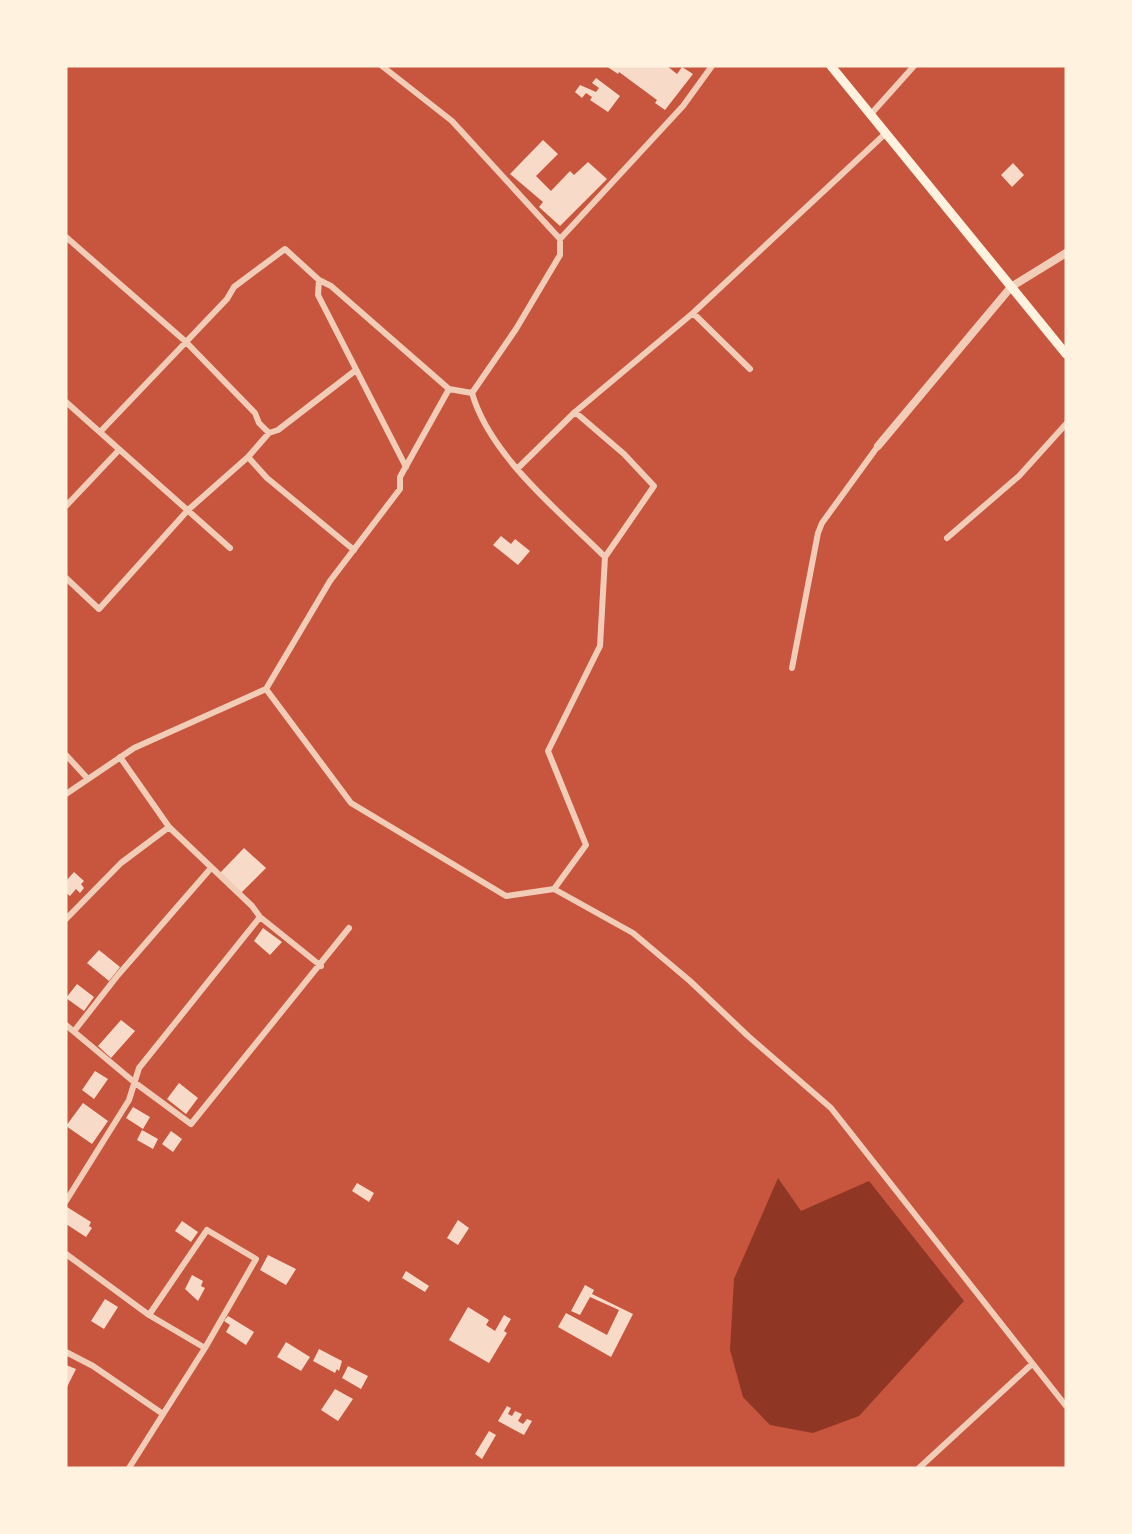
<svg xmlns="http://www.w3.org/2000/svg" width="1132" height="1534" viewBox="0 0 1132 1534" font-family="Mulish,sans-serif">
  <rect width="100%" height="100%" fill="#c8553d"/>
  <!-- water -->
  <path fill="#8f3625" d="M 778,1178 L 801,1211 L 869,1181 L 964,1301 L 859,1416 L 813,1433 L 770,1425 L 743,1397 L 730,1350 L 734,1279 Z"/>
  <!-- building -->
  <path fill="#f7dbc8" d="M 606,66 L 667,66 L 677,74 L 682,67 L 693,74 L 665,110 L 655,103 L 657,100 L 619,72 L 618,74 Z
    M 596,78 L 620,96 L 608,112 L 590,100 L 592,97 L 586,93 L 582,98 L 575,92 L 580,85 L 596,92 L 599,88 L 592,83 Z
    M 543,140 L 558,154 L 536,176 L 551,191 L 570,171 L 574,175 L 588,162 L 607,179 L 560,226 L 539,207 L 543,202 L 510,174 Z
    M 1013,163 L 1024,175 L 1012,187 L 1001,175 Z
    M 501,536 L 511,544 L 515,539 L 530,551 L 518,565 L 493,545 Z
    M 244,848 L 266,868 L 240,894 L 219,874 Z
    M 74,872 L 84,881 L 81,884 L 84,888 L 80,893 L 76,889 L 70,896 L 66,893 L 66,881 Z
    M 263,928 L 282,942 L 270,955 L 254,941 Z
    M 99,950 L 120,967 L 109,981 L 87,963 Z
    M 77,984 L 94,997 L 84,1011 L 66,998 Z
    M 121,1020 L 135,1031 L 111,1058 L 98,1046 Z
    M 95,1071 L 108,1079 L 94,1099 L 82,1090 Z
    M 179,1083 L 198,1098 L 186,1114 L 167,1099 Z
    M 83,1103 L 108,1121 L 92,1144 L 66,1126 Z
    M 133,1107 L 150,1117 L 143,1129 L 126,1118 Z
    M 142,1130 L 158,1139 L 153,1149 L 137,1140 Z
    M 171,1131 L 182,1139 L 173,1152 L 162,1144 Z
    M 357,1183 L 374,1193 L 369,1202 L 352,1191 Z
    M 67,1207 L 91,1222 L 89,1226 L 92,1228 L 86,1237 L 66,1224 Z
    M 458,1220 L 469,1228 L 458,1245 L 447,1238 Z
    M 182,1221 L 198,1232 L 191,1242 L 175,1231 Z
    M 268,1255 L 296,1269 L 286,1285 L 260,1270 Z
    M 406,1271 L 429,1286 L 425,1292 L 402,1278 Z
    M 192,1275 L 203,1281 L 201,1286 L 205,1288 L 198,1301 L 185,1289 Z
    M 585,1285 L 594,1290 L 592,1294 L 633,1314 L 611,1357 L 558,1327 L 566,1313 L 607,1335 L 619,1310 L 590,1297 L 580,1315 L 571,1311 Z
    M 105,1299 L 118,1307 L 104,1329 L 91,1321 Z
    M 468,1307 L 489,1320 L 486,1325 L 495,1331 L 504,1315 L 511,1319 L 504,1331 L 507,1333 L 489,1363 L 449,1340 Z
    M 228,1316 L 254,1332 L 246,1345 L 226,1332 L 230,1325 L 224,1321 Z
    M 286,1342 L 310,1357 L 301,1371 L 277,1357 Z
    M 319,1349 L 342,1361 L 339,1371 L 337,1369 L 335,1373 L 313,1361 Z
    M 66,1365 L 76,1369 L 66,1389 Z
    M 348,1366 L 368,1376 L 361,1389 L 342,1378 Z
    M 335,1389 L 353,1399 L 338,1421 L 321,1410 Z
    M 507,1406 L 511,1408 L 508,1414 L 512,1416 L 515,1411 L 522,1414 L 518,1421 L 523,1424 L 527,1419 L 532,1421 L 524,1435 L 498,1421 Z
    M 489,1431 L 496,1435 L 482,1459 L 475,1454 Z"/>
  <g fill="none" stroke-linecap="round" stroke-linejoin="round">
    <!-- minor -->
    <path stroke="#f1ccb7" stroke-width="6" d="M 871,114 L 914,66
      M 66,237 L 185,341 L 255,413 L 259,423 L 269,433
      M 560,239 L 683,106 L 712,66
      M 319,280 L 318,295 L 406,467
      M 693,313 L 750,369
      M 66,402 L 230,548
      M 575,412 L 624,454 L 654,486 L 605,557
      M 101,431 L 227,299 L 234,287 L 285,249 L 319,280 L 331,286 L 449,389
      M 248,457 L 267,478 L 354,550
      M 517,469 L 575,412 L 693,313 L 886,133
      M 66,506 L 119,450
      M 947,538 L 1019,476 L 1066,424
      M 66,578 L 99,609 L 188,510 L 248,457 L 269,433 L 278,430 L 356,370
      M 792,668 L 818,533 L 822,523 L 878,446
      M 266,689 L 351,803 L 506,896 L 554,889 L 586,845 L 548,751 L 600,646 L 605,557 C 559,511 490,456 472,393
      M 66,755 L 88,779
      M 120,757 L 169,827 L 252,906 L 260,917 L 321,966
      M 66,794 L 134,748 L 266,689 L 330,581 L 400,489 L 400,477 L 449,389 L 472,393 L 516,329 L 560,255 L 560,239 L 452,121 L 382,66
      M 554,889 L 633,933 L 690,981 L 748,1036 L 831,1108 L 1066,1406
      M 66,919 L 121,863 L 169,827
      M 66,1025 L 134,1082 L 191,1124 L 349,928
      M 75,1030 L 118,975 L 211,868
      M 66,1201 L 129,1100 L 139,1068 L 260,917
      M 66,1254 L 149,1315 L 205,1348
      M 66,1352 L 93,1366 L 163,1414
      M 129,1468 L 205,1348 L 256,1259 L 207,1230 L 149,1315
      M 919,1468 L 1032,1364"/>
    <!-- tertiary -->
    <path stroke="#f1ccb7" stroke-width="8" d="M 878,446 L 1011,287 L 1066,253"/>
    <!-- primary -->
    <path stroke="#fff3e0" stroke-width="9" d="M 831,66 L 1066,354"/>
  </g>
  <!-- border -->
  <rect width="1132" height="1534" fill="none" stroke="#fff3e0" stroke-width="135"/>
</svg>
